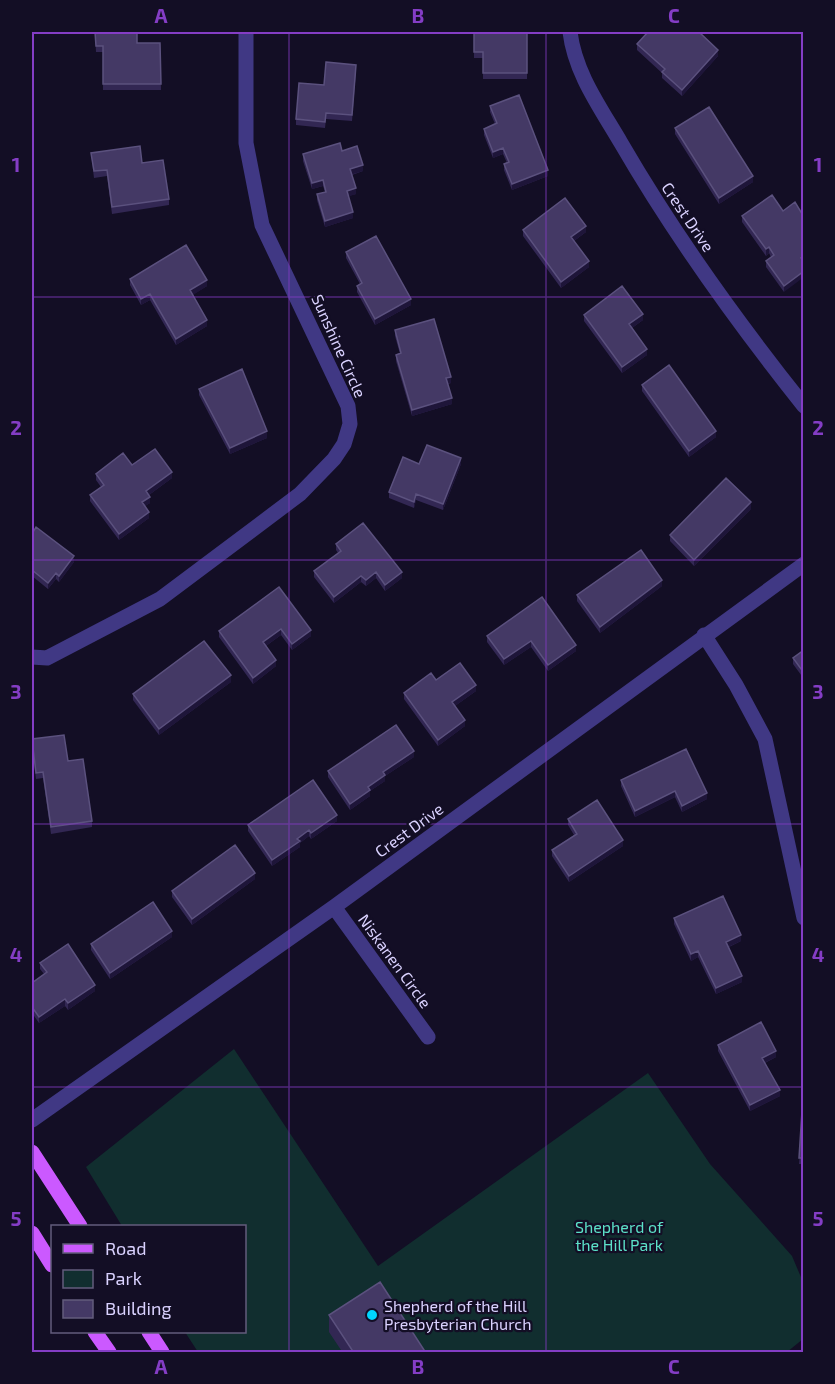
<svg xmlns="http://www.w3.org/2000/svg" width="835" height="1384" viewBox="0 0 835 1384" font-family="'Exo 2',sans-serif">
  <rect width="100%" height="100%" fill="#130e25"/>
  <!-- green -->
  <path fill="#112e2f" d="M 234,1049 L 378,1266 L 648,1073 L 710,1164 L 792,1256 L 803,1282 L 803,1339 L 787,1352 L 198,1352 L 185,1332 L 244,1332 L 244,1226 L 122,1226 L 86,1167 Z"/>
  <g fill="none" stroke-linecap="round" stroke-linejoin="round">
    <!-- minor -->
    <path stroke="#403884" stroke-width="15" d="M 570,32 C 575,73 600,107 621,143 C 675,236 737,322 804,406
      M 704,635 L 736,685 L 765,739 L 804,918
      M 32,657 L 47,658 L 160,599 L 300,494 L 334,459 L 344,444 L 350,424 L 348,406 L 262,225 L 246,143 L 246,32
      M 334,907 L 428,1037
      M 32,1120 L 334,907 L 804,564"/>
    <!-- major -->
    <path stroke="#cb59ff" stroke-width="15" d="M 32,1152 L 80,1226
      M 32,1233 L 52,1265
      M 95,1332 L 109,1352
      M 149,1332 L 162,1352"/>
  </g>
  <!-- wall -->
  <path fill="#322753" d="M 95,32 L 137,43 L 160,43 L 161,90 L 103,90 L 103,52 L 96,52 Z
    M 474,32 L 527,32 L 527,79 L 483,79 L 483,58 L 474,58 Z
    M 637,44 L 718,56 L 682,96 L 662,78 L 662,73 L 637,50 Z
    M 356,71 L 352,121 L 326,119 L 325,128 L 296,125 L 296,119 L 324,85 Z
    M 490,106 L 548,176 L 512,190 L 504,170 L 504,164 L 507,163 L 503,154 L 493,158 L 484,135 L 484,129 L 495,124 L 490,112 Z
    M 675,128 L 753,182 L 719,204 L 675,134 Z
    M 342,151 L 363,171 L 352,175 L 356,194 L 348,196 L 353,218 L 325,227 L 317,200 L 317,194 L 325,192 L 323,186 L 312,189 L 303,161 L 303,154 Z
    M 91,153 L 142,163 L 169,199 L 169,205 L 112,214 L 107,176 L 94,178 Z
    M 783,211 L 804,217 L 784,292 L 766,267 L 766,261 L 771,257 L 769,253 L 766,256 L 742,222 L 742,216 Z
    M 523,230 L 586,232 L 574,241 L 589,267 L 561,288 L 523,236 Z
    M 346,252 L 411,305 L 375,325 L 357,292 L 357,286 L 360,284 L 346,258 Z
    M 130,279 L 207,286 L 192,295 L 207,326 L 176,345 L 150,300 L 141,305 L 130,285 Z
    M 584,315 L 643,320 L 632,328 L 647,355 L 622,373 L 584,321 Z
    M 395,330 L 451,383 L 448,384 L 452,404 L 412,416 L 396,361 L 396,355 L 400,354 L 395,336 Z
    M 642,385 L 716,437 L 689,457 L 642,391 Z
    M 199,389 L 267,438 L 230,454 L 199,395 Z
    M 419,464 L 461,464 L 443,510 L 416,500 L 414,508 L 389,498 L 389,492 Z
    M 132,465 L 172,478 L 149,495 L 150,503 L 145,506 L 149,518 L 119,540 L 90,501 L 90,495 L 101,487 L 96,480 L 96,474 Z
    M 751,509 L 694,566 L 670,541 L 670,535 Z
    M 32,534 L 74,562 L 59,582 L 56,579 L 48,589 L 32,576 Z
    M 336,544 L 402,578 L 385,591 L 376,578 L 366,586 L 361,582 L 334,603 L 314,577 L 314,571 L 338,553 L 336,550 Z
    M 662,586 L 600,633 L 577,601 L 577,595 Z
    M 279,587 L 311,636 L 292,650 L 281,635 L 266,646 L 276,666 L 253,684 L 219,637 L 219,631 Z
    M 542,597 L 576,651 L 548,671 L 531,647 L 504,665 L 487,642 L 487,636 Z
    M 804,650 L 804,679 L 793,664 L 793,658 Z
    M 436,680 L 476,691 L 455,706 L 465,726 L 438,746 L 404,699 L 404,693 Z
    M 231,682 L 159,735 L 133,700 L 133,694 Z
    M 32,739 L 92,821 L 92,827 L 51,834 L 43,778 L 36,779 L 32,749 Z
    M 414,757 L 385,776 L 385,781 L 370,791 L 370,796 L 350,810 L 328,777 L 328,771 Z
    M 621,780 L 707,799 L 682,812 L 675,797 L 635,817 L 621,786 Z
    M 568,819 L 623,846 L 569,882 L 552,856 L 552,850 L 574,835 L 568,825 Z
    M 337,821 L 311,839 L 309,836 L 300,843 L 300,847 L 272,866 L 248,831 L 248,825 Z
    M 255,879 L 192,925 L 172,897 L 172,891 Z
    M 674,918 L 741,941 L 729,947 L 742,982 L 716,994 L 698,957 L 691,961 L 674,924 Z
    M 172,937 L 110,979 L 91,950 L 91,944 Z
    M 40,963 L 95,991 L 68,1010 L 65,1006 L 39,1023 L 32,1013 L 32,983 L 44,974 L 40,969 Z
    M 718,1045 L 776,1057 L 765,1063 L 780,1096 L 750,1111 L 718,1051 Z
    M 804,1112 L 804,1164 L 799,1164 Z
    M 329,1315 L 426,1353 L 343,1353 L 329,1332 Z"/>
  <!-- shaded-wall -->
  <path fill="#1e1539" d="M 718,50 L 718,56 L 682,96 L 682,90 Z
    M 503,148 L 503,154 L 493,158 L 493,152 Z
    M 363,165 L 363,171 L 350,175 L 350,169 Z
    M 548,170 L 548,176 L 512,190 L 512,184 Z
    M 753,176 L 753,182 L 719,204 L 719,198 Z
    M 323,180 L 323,186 L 312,189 L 312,183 Z
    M 356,188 L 356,194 L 347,197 L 347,191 Z
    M 353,212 L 353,218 L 325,227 L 325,221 Z
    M 586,226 L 586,232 L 571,243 L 571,237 Z
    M 769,247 L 769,253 L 766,256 L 766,249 Z
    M 589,261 L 589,267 L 561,288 L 561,282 Z
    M 804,271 L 804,277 L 784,292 L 784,286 Z
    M 207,280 L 207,286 L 190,297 L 190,290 Z
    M 150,294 L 150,300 L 141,305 L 141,299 Z
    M 411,299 L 411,305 L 375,325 L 375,319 Z
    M 643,314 L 643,320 L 629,330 L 629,324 Z
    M 207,320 L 207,326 L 176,345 L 176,339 Z
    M 647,349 L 647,355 L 622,373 L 622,367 Z
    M 451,377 L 451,383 L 446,384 L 446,378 Z
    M 452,398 L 452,404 L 412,416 L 412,410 Z
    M 267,431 L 267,438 L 230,454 L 230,448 Z
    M 716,431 L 716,437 L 689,457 L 689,451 Z
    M 461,458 L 461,464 L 443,510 L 443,504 Z
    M 172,472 L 172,478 L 146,497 L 146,491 Z
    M 416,494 L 416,500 L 414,508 L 414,502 Z
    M 150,497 L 150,503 L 142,508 L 142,502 Z
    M 751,502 L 751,509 L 694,566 L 694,560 Z
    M 149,512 L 149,518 L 119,540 L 119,534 Z
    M 74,556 L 74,562 L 59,582 L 59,576 Z
    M 376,572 L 376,578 L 366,586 L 366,580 Z
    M 402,572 L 402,578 L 385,591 L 385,585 Z
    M 56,573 L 56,579 L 48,589 L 48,583 Z
    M 361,576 L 361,582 L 334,603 L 334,597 Z
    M 662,580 L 662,586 L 600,633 L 600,627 Z
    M 281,629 L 281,635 L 263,648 L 263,642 Z
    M 311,630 L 311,636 L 292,650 L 292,644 Z
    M 531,641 L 531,647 L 504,665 L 504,659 Z
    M 576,645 L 576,651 L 548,671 L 548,665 Z
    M 276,660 L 276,666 L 253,684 L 253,678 Z
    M 231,675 L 231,682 L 159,735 L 159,729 Z
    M 476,685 L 476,691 L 452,708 L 452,702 Z
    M 465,720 L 465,726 L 438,746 L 438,740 Z
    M 414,751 L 414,757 L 385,776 L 385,781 L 370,791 L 370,796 L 350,810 L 350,804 L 383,772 Z
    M 675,791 L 675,797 L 635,817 L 635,811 Z
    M 707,793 L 707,799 L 682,812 L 682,806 Z
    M 337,815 L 337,821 L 311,839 L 311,833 Z
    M 309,830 L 309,836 L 300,843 L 300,847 L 272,866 L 272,860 L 297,839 Z
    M 623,840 L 623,846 L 569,882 L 569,876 Z
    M 255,873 L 255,879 L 192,925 L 192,919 Z
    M 172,931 L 172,937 L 110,979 L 110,973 Z
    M 741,935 L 741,941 L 726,948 L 726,942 Z
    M 698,951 L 698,957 L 691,961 L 691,954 Z
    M 742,976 L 742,982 L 716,994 L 716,988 Z
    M 95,985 L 95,991 L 68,1010 L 68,1003 Z
    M 65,999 L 65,1006 L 39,1023 L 39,1017 Z
    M 776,1051 L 776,1057 L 762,1064 L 762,1058 Z
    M 780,1090 L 780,1096 L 750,1111 L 750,1105 Z"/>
  <!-- building -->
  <path fill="#443965" stroke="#5b517e" stroke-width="1.5" d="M 95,32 L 137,32 L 137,43 L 160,43 L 161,84 L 103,84 L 103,46 L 96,46 Z
    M 474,32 L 527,32 L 527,73 L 483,73 L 483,52 L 474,52 Z
    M 648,32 L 699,32 L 718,50 L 682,90 L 662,72 L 665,69 L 637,44 Z
    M 326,62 L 356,65 L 352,115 L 326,113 L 325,122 L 296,119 L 299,83 L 324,85 Z
    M 519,95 L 548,170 L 512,184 L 504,164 L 509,162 L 503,148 L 493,152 L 484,129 L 497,123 L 490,106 Z
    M 709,107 L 753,176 L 719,198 L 675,128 Z
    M 340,143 L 342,151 L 357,146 L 363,165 L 350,169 L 356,188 L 347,191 L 353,212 L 325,221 L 317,194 L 326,192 L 323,180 L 312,183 L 303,154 Z
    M 140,146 L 142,163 L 163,160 L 169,199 L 112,207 L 107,170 L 94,171 L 91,153 Z
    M 772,195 L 783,211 L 795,202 L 804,217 L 804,257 L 801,258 L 804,262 L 804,271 L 784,286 L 766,261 L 774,255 L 769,247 L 766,249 L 742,216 Z
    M 565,198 L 586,226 L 571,237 L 589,261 L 561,282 L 523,230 Z
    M 376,236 L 411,299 L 375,319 L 357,286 L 362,283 L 346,252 Z
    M 186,245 L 207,280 L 190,290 L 207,320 L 176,339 L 150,294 L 141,299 L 130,279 Z
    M 622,286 L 643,314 L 629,324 L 647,349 L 622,367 L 584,315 Z
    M 434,319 L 451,377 L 446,378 L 452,398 L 412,410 L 396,355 L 401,353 L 395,330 Z
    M 669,365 L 716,431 L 689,451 L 642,385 Z
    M 242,369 L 267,431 L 230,448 L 199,389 Z
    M 427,445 L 461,458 L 443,504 L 416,494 L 414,502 L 389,492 L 403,457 L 419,464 Z
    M 155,449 L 172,472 L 146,491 L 150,497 L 142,502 L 149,512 L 119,534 L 90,495 L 104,485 L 96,474 L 123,453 L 132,465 Z
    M 726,478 L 751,502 L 694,560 L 670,535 Z
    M 363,523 L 402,572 L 385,585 L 376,572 L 366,580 L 361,576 L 334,597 L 314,571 L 341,551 L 336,544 Z
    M 36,527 L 74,556 L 59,576 L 56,573 L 48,583 L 32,570 L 32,534 Z
    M 641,550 L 662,580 L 600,627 L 577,595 Z
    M 279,587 L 311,630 L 292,644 L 281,629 L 263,642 L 276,660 L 253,678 L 219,631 Z
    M 542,597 L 576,645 L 548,665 L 531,641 L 504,659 L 487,636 Z
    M 204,641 L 231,675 L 159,729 L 133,694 Z
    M 804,650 L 804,673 L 793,658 Z
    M 460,663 L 476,685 L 452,702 L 465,720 L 438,740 L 404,693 L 431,673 L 436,680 Z
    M 396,725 L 414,751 L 383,772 L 385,775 L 368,787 L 370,790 L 350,804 L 328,771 Z
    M 64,735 L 68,761 L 83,759 L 92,821 L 51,827 L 43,772 L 36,773 L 32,739 Z
    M 686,749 L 707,793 L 682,806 L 675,791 L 635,811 L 621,780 Z
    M 313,780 L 337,815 L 311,833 L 309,830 L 297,839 L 300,841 L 272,860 L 248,825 Z
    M 597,800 L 623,840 L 569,876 L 552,850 L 577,834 L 568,819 Z
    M 235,845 L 255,873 L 192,919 L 172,891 Z
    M 723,896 L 741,935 L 726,942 L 742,976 L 716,988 L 698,951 L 691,954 L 674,918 Z
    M 153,902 L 172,931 L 110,973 L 91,944 Z
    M 68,944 L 95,985 L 68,1003 L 65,999 L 39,1017 L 32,1007 L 32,983 L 47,972 L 40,963 Z
    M 761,1022 L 776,1051 L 762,1058 L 780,1090 L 750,1105 L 718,1045 Z
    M 802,1111 L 804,1112 L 804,1158 L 799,1158 Z
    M 380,1282 L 426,1353 L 354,1353 L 329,1315 Z"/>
  <!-- grid -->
  <path fill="none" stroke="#843dc5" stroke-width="1.5" stroke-opacity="0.55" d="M 289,32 L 289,1352M 546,32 L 546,1352M 32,297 L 804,297M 32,560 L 804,560M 32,824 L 804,824M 32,1087 L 804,1087"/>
  <!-- markers -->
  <circle fill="#00d5fd" stroke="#130e25" stroke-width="2" cx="372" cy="1315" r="6"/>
  <g text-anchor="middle" stroke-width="4.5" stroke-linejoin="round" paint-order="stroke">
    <!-- street labels -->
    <g font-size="16" fill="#dad2ff" stroke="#130e25">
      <text transform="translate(688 217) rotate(56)" y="6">Crest Drive</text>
      <text transform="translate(339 346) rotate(66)" y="6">Sunshine Circle</text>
      <text transform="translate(409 830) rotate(-36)" y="6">Crest Drive</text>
      <text transform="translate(395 961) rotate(54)" y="6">Niskanen Circle</text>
    </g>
    <!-- park labels -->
    <g font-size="16" fill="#5ce1c8" stroke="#130e25">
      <text x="619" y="1233">Shepherd of<tspan x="619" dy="18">the Hill Park</tspan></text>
    </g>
    <!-- poi labels -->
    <g font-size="16" fill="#dad2ff" stroke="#130e25" text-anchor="start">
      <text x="384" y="1312">Shepherd of the Hill<tspan x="384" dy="18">Presbyterian Church</tspan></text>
    </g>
  </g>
  <!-- border -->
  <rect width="835" height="1384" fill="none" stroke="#130e25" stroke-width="66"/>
  <!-- legend -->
  <rect x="51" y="1225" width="195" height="108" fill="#130e25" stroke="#635c7c" stroke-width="1.5"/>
  <rect x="63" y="1244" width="30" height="9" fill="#cb59ff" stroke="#635c7c" stroke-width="1.5"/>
  <text x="105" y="1255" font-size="18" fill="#dad2ff">Road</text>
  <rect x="63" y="1270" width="30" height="18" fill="#112e2f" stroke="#635c7c" stroke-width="1.5"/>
  <text x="105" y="1285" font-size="18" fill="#dad2ff">Park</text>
  <rect x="63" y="1300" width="30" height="18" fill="#443965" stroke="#635c7c" stroke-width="1.5"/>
  <text x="105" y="1315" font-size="18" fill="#dad2ff">Building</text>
  <rect x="33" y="33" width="769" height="1318" fill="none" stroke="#843dc5" stroke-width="2"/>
  <g font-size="20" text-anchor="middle" font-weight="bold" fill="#843dc5">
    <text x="161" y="23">A</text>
    <text x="418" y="23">B</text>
    <text x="674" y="23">C</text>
    <text x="16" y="172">1</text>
    <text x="818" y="172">1</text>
    <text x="16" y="435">2</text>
    <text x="818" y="435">2</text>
    <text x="16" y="699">3</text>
    <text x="818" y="699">3</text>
    <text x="16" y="962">4</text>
    <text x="818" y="962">4</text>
    <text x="16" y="1226">5</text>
    <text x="818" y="1226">5</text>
    <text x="161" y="1374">A</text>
    <text x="418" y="1374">B</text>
    <text x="674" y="1374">C</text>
  </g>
</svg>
